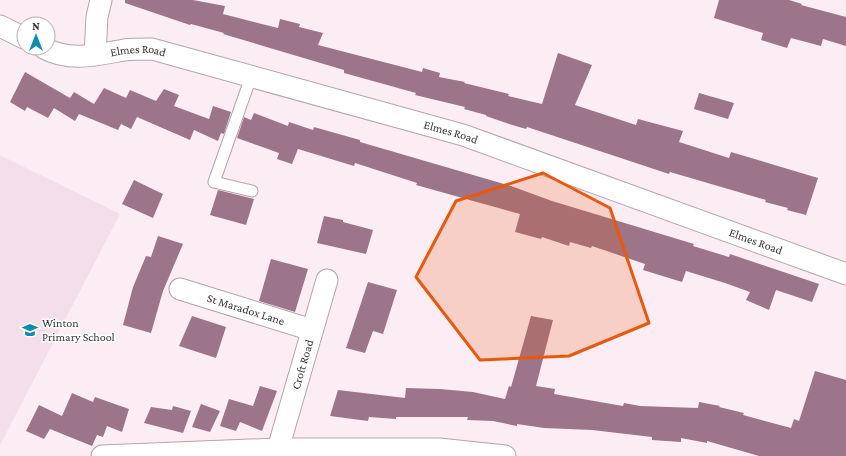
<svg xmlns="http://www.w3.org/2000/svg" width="846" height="456" viewBox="0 0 846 456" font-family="'Crimson Pro',serif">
  <rect width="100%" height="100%" fill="#fcedf5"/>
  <!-- built -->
  <path fill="#f4deea" d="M 0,155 L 120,214 L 0,445 Z"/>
  <!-- building -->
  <path fill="#9c758b" d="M 125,0 L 193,0 L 225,6 L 223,14 L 278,28 L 280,19 L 300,24 L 299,27 L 323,33 L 318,45 L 422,72 L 423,68 L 440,73 L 439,77 L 465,82 L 464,83 L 509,94 L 508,96 L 542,104 L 558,53 L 592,65 L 575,105 L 636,125 L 638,119 L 683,131 L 679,142 L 729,158 L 731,152 L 818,178 L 806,215 L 787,210 L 788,208 L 765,202 L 766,200 L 670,172 L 669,174 L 527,127 L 526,129 L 509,124 L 486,116 L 486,115 L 464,109 L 465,107 L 415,95 L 416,93 L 344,73 L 344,70 L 223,34 L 224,33 L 191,24 L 190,25 L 125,3 Z
    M 719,0 L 789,0 L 802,4 L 801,5 L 846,17 L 846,46 L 823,39 L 821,46 L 791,38 L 787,48 L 761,40 L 763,33 L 714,18 Z
    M 25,72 L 70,98 L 74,92 L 94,104 L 104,88 L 126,98 L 130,90 L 156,101 L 164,89 L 179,95 L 174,106 L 209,119 L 213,106 L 231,112 L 224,134 L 221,133 L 218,141 L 194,130 L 190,140 L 137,117 L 131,129 L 121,124 L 118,130 L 79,114 L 75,121 L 54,108 L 48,118 L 27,107 L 25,111 L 10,102 Z
    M 699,93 L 734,103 L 728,119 L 694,109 Z
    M 254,113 L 288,126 L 289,122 L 313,130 L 314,127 L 360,140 L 360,142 L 511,186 L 552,201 L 694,244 L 693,246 L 729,257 L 730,254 L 819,284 L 812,302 L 776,290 L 769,310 L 746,300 L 750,292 L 725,283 L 686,271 L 682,282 L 643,270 L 645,264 L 592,246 L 591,248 L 570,242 L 569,246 L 542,237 L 541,239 L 515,232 L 520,214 L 416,185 L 417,183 L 355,163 L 354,166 L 298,149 L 292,164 L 277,159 L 279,153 L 237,138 L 244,117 L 251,120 Z
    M 134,180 L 163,194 L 153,218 L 122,204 Z
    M 218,190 L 254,199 L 246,225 L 210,215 Z
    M 324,216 L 343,220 L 343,222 L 373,230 L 366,254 L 317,243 Z
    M 158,236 L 183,244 L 163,291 L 151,333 L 123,325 L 133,287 L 146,256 L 151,257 Z
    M 271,259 L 308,269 L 295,312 L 259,301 Z
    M 368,282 L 397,290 L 383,334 L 373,331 L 365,353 L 346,348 Z
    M 192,316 L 226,327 L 216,358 L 179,346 Z
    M 531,316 L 553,320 L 536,386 L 555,389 L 554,394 L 623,406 L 624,403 L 640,406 L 698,408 L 699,402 L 720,406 L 719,407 L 744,413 L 743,415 L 791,428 L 794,419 L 799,421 L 815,371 L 846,380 L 846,456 L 759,456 L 707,441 L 707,443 L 681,438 L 681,442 L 652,440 L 652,437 L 592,430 L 544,428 L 517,424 L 517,426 L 493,421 L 467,420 L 468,417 L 396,417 L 396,419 L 369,417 L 368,421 L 330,416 L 338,390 L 405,398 L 406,388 L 440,389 L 473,392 L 505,399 L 509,386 L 511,387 Z
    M 260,386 L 277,391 L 262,431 L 240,422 L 236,431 L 220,426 L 229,399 L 253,406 Z
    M 72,393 L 93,402 L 95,397 L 129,409 L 122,432 L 107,426 L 103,437 L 97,435 L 92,446 L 50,429 L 44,439 L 26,431 L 39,405 L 62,416 Z
    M 201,404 L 220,411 L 210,432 L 192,427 Z
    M 173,406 L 191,411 L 183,433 L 144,423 L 151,407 L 172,410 Z"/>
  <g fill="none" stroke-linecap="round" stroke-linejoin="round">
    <defs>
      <path id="service" d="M 251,77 L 214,182 L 252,191"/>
      <g id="minor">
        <path d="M 0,26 L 24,38"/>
        <path id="s1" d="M 44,48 C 70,62 96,55 124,50 C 133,49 143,49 152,49 L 463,135 L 846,274"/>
        <path d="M 95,55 L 97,17 L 101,0"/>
        <path id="s2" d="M 180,289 L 312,330"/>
        <path id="s3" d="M 278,449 L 327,280"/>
        <path d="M 102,456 L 278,449 L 439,449 L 505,456"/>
      </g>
    </defs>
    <!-- service casing -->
    <use href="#service" stroke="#b3a5ad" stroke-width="13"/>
    <!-- minor casing -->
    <use href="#minor" stroke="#b3a5ad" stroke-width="23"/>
    <!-- service -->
    <use href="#service" stroke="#fff" stroke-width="11"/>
    <!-- minor -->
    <use href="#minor" stroke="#fff" stroke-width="21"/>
  </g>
  <!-- marked area -->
  <path fill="#e8590c" fill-opacity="0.2" stroke="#e8590c" stroke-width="3" stroke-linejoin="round" d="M 543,173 L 610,208 L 649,323 L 569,356 L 480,360 L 416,277 L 456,201 Z"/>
  <!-- icons -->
  <defs>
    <symbol id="school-bare" viewBox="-9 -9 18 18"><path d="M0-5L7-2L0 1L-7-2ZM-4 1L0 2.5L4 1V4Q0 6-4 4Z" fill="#0f8bad" stroke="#fff" stroke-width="2.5" paint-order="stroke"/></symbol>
  </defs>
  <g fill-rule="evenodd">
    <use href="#school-bare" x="19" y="319" width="22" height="22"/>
  </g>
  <g text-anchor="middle" stroke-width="3" stroke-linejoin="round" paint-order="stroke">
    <!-- street labels -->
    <g font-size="12" fill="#393437" stroke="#fff">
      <text dy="4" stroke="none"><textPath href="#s1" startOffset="96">Elmes Road</textPath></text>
      <text dy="4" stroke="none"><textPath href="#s1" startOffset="420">Elmes Road</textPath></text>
      <text dy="4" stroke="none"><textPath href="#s1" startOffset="744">Elmes Road</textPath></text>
      <text dy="4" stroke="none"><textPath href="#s2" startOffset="69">St Maradox Lane</textPath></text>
      <text dy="4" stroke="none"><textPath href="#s3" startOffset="88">Croft Road</textPath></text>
    </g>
    <!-- poi labels -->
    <g font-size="12" fill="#393437" stroke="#fff" text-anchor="start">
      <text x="42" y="327">Winton<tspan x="42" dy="14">Primary School</tspan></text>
    </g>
  </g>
  <!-- north arrow -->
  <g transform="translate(36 36)"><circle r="19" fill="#ffffff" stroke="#b0aeaf"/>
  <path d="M0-3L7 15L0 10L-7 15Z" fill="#0f8bad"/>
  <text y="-6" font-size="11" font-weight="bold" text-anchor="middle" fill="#393437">N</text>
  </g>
</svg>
